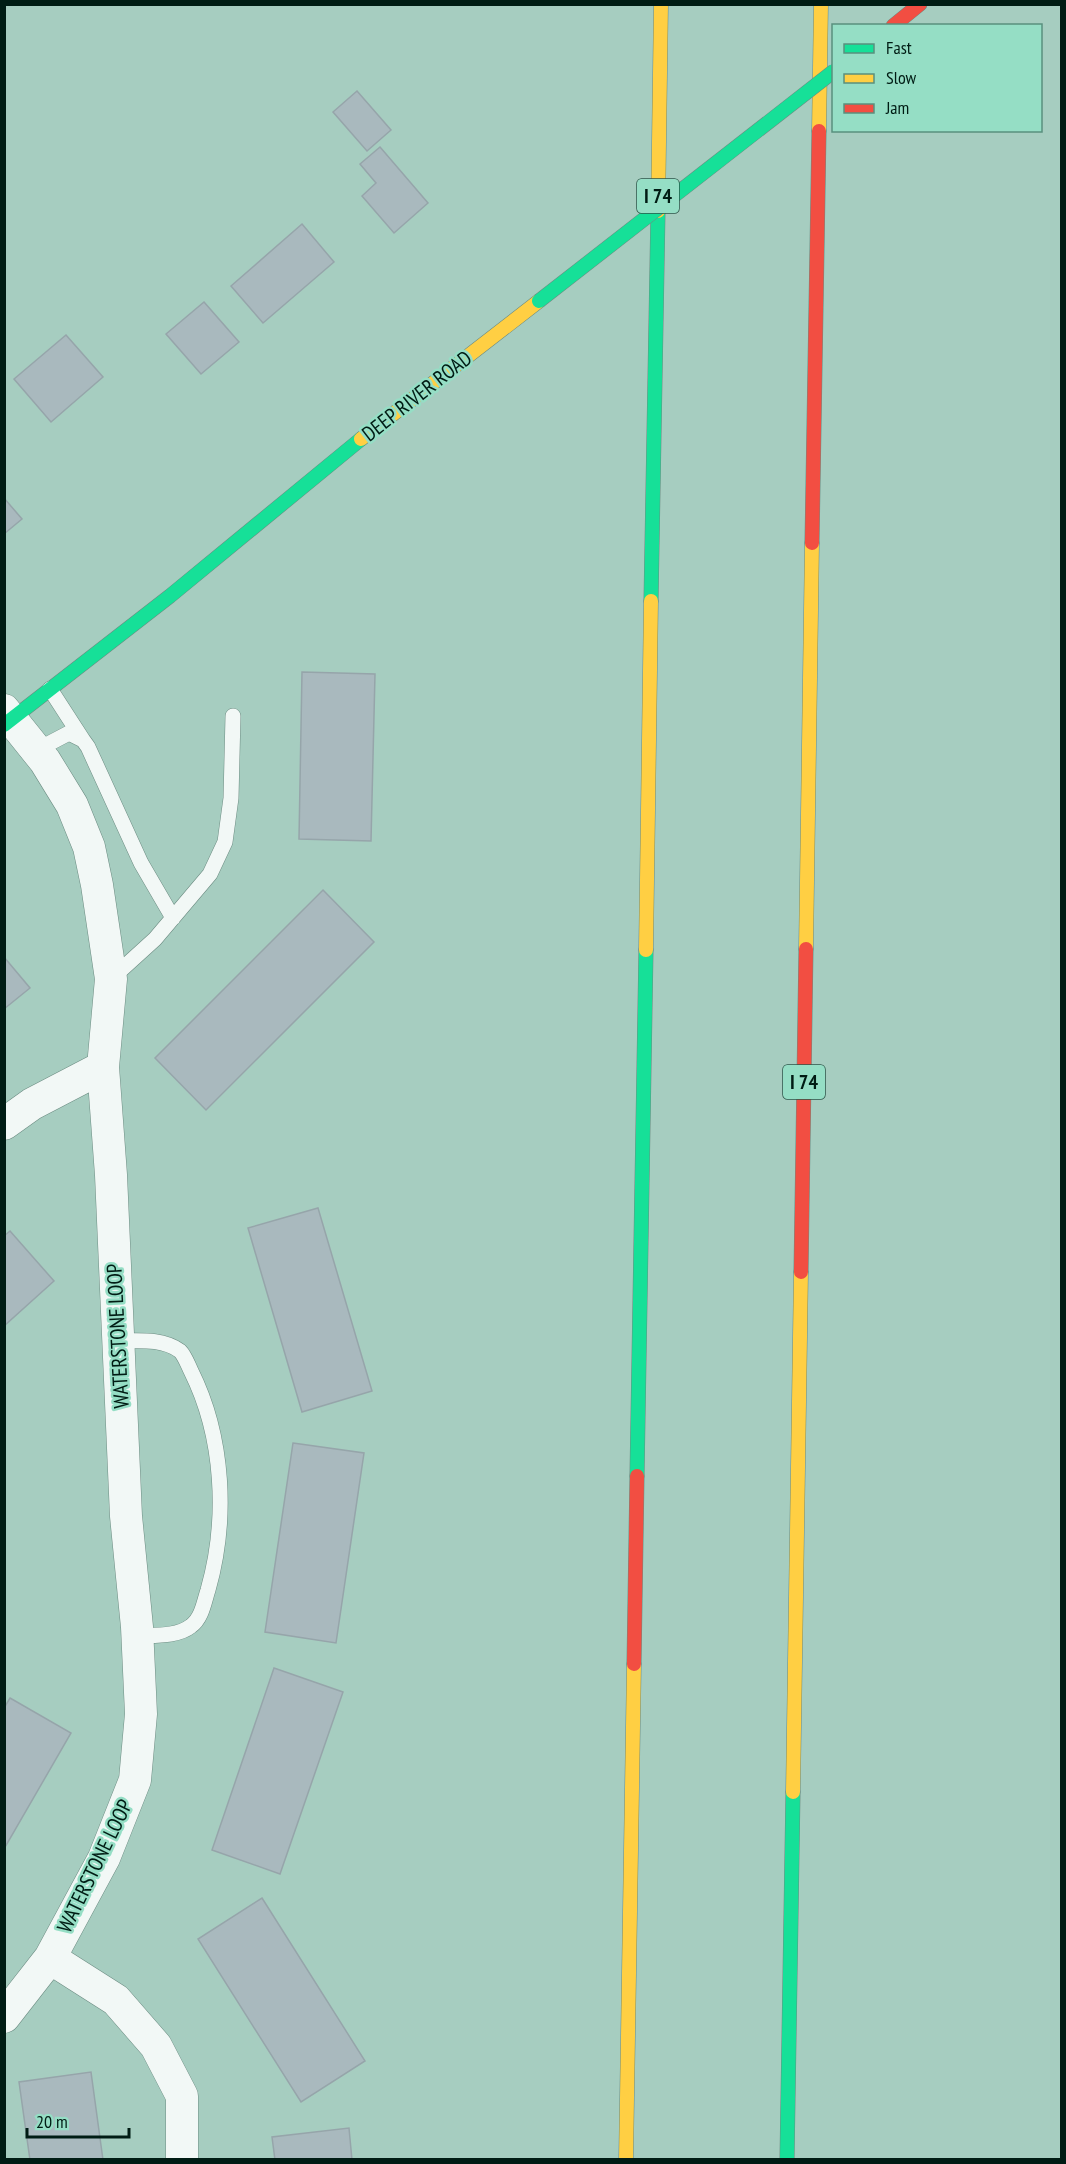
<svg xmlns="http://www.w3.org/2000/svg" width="1066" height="2164" viewBox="0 0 1066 2164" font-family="'PT Sans Narrow',sans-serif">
  <rect width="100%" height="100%" fill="#a6cdc0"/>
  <!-- building -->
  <path fill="#a9b9be" stroke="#96a5aa" stroke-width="1.5" d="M 357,91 L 391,130 L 367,151 L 333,112 Z
    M 380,147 L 428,203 L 394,233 L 362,196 L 376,183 L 360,164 Z
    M 302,224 L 334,262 L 263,323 L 231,286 Z
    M 204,302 L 239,342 L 201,374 L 166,334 Z
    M 66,335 L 103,377 L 51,422 L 14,379 Z
    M 4,498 L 22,519 L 4,534 Z
    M 302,672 L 375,674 L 371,841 L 299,839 Z
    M 323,890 L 374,942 L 206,1110 L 155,1058 Z
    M 4,957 L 30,988 L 4,1009 Z
    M 318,1208 L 372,1391 L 302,1412 L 248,1228 Z
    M 10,1231 L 54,1281 L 4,1326 L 4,1236 Z
    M 293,1443 L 364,1453 L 336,1643 L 265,1632 Z
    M 274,1668 L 343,1692 L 280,1874 L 212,1850 Z
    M 10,1698 L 71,1733 L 4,1849 L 4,1708 Z
    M 262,1898 L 365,2061 L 301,2102 L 198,1939 Z
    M 91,2072 L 103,2160 L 30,2160 L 19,2082 Z
    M 349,2128 L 352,2160 L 275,2160 L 272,2137 Z"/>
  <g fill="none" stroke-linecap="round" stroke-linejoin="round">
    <defs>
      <path id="lane" d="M 50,689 L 83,740
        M 39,753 L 50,743 L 69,733 L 83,740 L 88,747 L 141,863 L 173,918
        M 111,979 L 155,939 L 210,874 L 225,842 L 231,798 L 233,716
        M 118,1341 C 139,1341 162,1338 180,1351 C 185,1356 188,1365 191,1371 C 224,1437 228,1520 208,1590 C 204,1602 202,1618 191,1626 C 177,1637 154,1635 137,1636"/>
      <path id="street" d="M 4,710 L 45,761 L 72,805 L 89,847 L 97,885 L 111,979 L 103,1067 L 111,1175 L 126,1516 L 137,1627 L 141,1714 L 135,1780 L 104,1858 L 50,1958
        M 4,1124 L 32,1104 L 103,1067
        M 4,2017 L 50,1958 L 116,2000 L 156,2046 L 182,2096 L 182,2160"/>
      <path id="fast" d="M 651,601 L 658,211
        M 4,725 L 170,596 L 361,439
        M 637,1476 L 646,950
        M 787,2160 L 793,1792"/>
      <path id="slow" d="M 819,131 L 821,4
        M 658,211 L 661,4
        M 361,439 L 539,301
        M 806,949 L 812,543
        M 646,950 L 651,601
        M 793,1792 L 801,1272
        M 626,2160 L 634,1664"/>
      <path id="jam" d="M 893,26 L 920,4
        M 812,543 L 819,131
        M 801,1272 L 806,949
        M 634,1664 L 637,1476"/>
    </defs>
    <!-- lane casing -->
    <use href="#lane" stroke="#6c8c82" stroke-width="16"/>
    <!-- street casing -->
    <use href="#street" stroke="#6c8c82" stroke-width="33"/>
    <!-- fast casing -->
    <use href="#fast" stroke="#6c8c82" stroke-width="15"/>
    <!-- slow casing -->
    <use href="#slow" stroke="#6c8c82" stroke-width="15"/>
    <!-- jam casing -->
    <use href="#jam" stroke="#6c8c82" stroke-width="15"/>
    <!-- lane -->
    <use href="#lane" stroke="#f2f8f6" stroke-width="15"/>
    <!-- street -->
    <use href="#street" stroke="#f2f8f6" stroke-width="32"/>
    <!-- fast -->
    <use href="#fast" stroke="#16e098" stroke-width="14"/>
    <!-- slow -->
    <use href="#slow" stroke="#ffcf43" stroke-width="14"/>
    <!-- jam -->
    <use href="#jam" stroke="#f24e42" stroke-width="14"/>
    <defs>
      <path id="fast-bridge" d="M 539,301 L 834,71"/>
    </defs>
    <!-- fast-bridge casing -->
    <use href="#fast-bridge" stroke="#6c8c82" stroke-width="15" stroke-linecap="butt"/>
    <!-- fast-bridge -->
    <use href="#fast-bridge" stroke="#16e098" stroke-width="14"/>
  </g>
  <g text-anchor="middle" stroke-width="5" stroke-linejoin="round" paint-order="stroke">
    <!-- shield labels -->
    <g fill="#95dec5" stroke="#2d5649" stroke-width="1.5">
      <rect x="637" y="179" width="42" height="34" rx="4.5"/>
      <rect x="783" y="1065" width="42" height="34" rx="4.5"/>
    </g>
    <g font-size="20" font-weight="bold" fill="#001c14">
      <text x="658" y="203">I 74</text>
      <text x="804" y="1089">I 74</text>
    </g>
    <!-- street labels -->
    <g font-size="21" fill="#001c14" stroke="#95dec5">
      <text transform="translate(417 396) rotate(-38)" y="7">DEEP RIVER ROAD</text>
      <text transform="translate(118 1336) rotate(-93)" y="7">WATERSTONE LOOP</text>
      <text transform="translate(95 1866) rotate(-64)" y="7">WATERSTONE LOOP</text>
    </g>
  </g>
  <!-- border -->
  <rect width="1066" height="2164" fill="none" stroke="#001c14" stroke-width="12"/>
  <!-- legend -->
  <rect x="832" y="24" width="210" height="108" fill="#95dec5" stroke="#59907e" stroke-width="1.5"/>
  <rect x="844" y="44" width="30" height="9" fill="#16e098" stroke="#59907e" stroke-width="1.5"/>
  <text x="886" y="54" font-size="18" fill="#001c14">Fast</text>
  <rect x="844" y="74" width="30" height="9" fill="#ffcf43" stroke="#59907e" stroke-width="1.5"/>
  <text x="886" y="84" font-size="18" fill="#001c14">Slow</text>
  <rect x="844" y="104" width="30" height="9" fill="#f24e42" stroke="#59907e" stroke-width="1.5"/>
  <text x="886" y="114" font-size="18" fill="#001c14">Jam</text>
  <!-- scale -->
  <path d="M27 2128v9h102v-9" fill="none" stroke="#001c14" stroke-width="3"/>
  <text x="36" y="2128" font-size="18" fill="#001c14" stroke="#95dec5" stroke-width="4.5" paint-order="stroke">20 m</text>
</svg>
